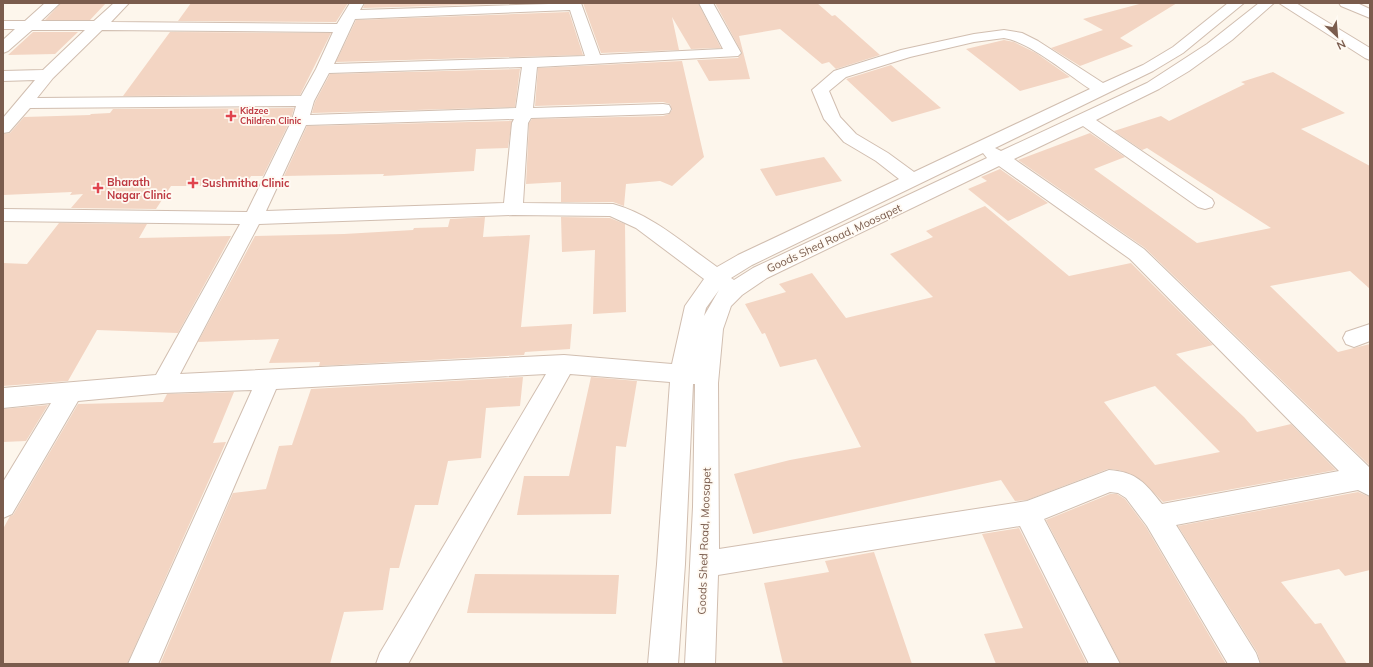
<svg xmlns="http://www.w3.org/2000/svg" width="1373" height="667" viewBox="0 0 1373 667" font-family="Mulish,sans-serif">
  <rect width="100%" height="100%" fill="#fdf6ec"/>
  <!-- building -->
  <path fill="#f3d5c3" fill-rule="evenodd" d="M 61,3 L 106,3 L 90,20 L 45,20 Z
    M 191,3 L 348,3 L 336,22 L 178,21 Z
    M 365,3 L 534,3 L 363,8 Z
    M 583,3 L 698,3 L 721,48 L 691,49 L 672,17 L 679,50 L 601,53 Z
    M 715,3 L 817,3 L 832,16 L 835,15 L 880,55 L 836,69 L 829,62 L 822,64 L 780,29 L 739,36 L 750,79 L 709,81 L 697,60 L 738,58 L 742,53 Z
    M 1143,3 L 1177,3 L 1120,38 L 1133,46 L 1080,66 L 1051,48 L 1103,30 L 1083,19 Z
    M 569,12 L 583,55 L 336,62 L 356,20 Z
    M 33,32 L 78,32 L 55,54 L 8,55 Z
    M 170,32 L 331,33 L 300,95 L 123,96 Z
    M 1004,40 L 1014,42 L 1036,53 L 1070,77 L 1020,91 L 966,49 Z
    M 682,61 L 704,157 L 672,186 L 660,181 L 626,184 L 624,206 L 613,202 L 561,202 L 561,182 L 526,184 L 529,123 L 532,119 L 663,116 L 669,114 L 672,110 L 670,104 L 663,102 L 535,106 L 538,68 Z
    M 891,65 L 941,108 L 892,122 L 846,79 Z
    M 520,69 L 515,107 L 312,113 L 315,102 L 330,74 Z
    M 1273,72 L 1345,113 L 1301,129 L 1370,166 L 1370,289 L 1350,271 L 1270,286 L 1338,352 L 1370,344 L 1370,466 L 1145,248 L 1018,160 L 1090,133 L 1125,157 L 1094,169 L 1197,243 L 1271,228 L 1147,148 L 1142,150 L 1114,131 L 1161,116 L 1169,121 L 1245,84 L 1241,82 Z
    M 294,108 L 291,119 L 263,176 L 251,176 L 245,186 L 171,186 L 156,209 L 71,208 L 83,194 L 70,195 L 72,192 L 3,195 L 3,134 L 10,133 L 24,117 L 90,115 L 91,114 L 110,113 L 113,109 Z
    M 512,121 L 508,148 L 476,149 L 474,171 L 383,176 L 384,174 L 284,176 L 307,126 Z
    M 824,157 L 842,181 L 776,196 L 760,169 Z
    M 1000,169 L 1048,203 L 1008,221 L 968,189 L 987,181 L 981,177 Z
    M 985,206 L 1069,276 L 1131,263 L 1213,345 L 1176,354 L 1244,417 L 1257,432 L 1291,424 L 1336,470 L 1163,502 L 1140,479 L 1119,470 L 1108,469 L 1027,500 L 1015,501 L 1001,480 L 753,534 L 734,474 L 790,460 L 861,447 L 816,359 L 780,367 L 765,333 L 762,334 L 745,304 L 786,292 L 779,284 L 812,273 L 846,318 L 933,297 L 890,254 L 933,237 L 926,231 ZM 1155,386 L 1220,452 L 1155,465 L 1104,402 Z
    M 485,217 L 483,237 L 530,235 L 521,327 L 572,324 L 570,349 L 525,352 L 524,355 L 319,366 L 320,362 L 269,363 L 279,339 L 198,342 L 255,236 L 344,234 L 413,230 L 414,228 L 448,227 L 450,219 Z
    M 561,217 L 610,218 L 625,224 L 626,312 L 593,314 L 595,250 L 562,252 Z
    M 59,223 L 147,224 L 139,238 L 231,236 L 178,333 L 97,330 L 68,381 L 3,386 L 3,263 L 27,264 Z
    M 523,377 L 520,406 L 486,408 L 481,458 L 448,461 L 438,505 L 415,505 L 399,568 L 390,568 L 383,610 L 344,612 L 330,664 L 160,664 L 233,493 L 266,489 L 279,446 L 292,445 L 311,389 Z
    M 591,377 L 637,381 L 626,447 L 616,446 L 611,514 L 517,515 L 524,476 L 569,476 Z
    M 234,392 L 213,443 L 226,442 L 127,664 L 3,664 L 3,529 L 10,516 L 13,515 L 78,404 L 163,402 L 167,394 Z
    M 48,405 L 26,441 L 3,442 L 3,409 Z
    M 1358,492 L 1370,497 L 1370,570 L 1345,576 L 1339,569 L 1281,582 L 1315,624 L 1321,623 L 1347,664 L 1261,664 L 1257,652 L 1178,526 Z
    M 1110,494 L 1117,494 L 1125,499 L 1146,527 L 1226,664 L 1121,664 L 1046,520 Z
    M 1019,528 L 1087,664 L 996,664 L 984,634 L 1023,628 L 982,534 Z
    M 874,552 L 912,664 L 783,664 L 764,583 L 829,572 L 825,561 Z
    M 475,574 L 619,575 L 616,614 L 467,613 Z"/>
  <g fill="none" stroke-linecap="round" stroke-linejoin="round">
    <defs>
      <path id="minor" d="M 45,3 L 60,3 L 41,21 L 94,21 L 114,3 L 129,3 L 111,22 L 337,24 L 350,3 L 364,3 L 360,10 L 581,3 L 600,55 L 723,49 L 699,3 L 713,3 L 741,53 L 738,56 L 537,67 L 533,108 L 663,104 L 669,105 L 671,109 L 669,113 L 663,114 L 531,118 L 528,123 L 523,203 L 613,204 C 653,215 684,244 717,267 L 738,255 L 899,179 L 876,161 L 844,142 L 824,119 L 812,90 L 834,71 L 901,50 L 974,34 L 1004,30 L 1022,33 L 1038,41 L 1103,83 L 1143,65 L 1173,47 L 1228,3 L 1244,3 L 1183,53 L 1153,71 L 995,148 L 1001,151 L 1147,83 L 1207,44 L 1259,3 L 1274,3 L 1232,40 L 1189,71 L 1159,89 L 1096,120 L 1212,199 L 1214,203 L 1212,207 L 1205,209 L 1198,207 L 1083,126 L 1014,159 L 1144,249 L 1370,468 L 1370,496 L 1358,490 L 1176,525 L 1256,653 L 1260,664 L 1228,664 L 1147,526 L 1126,498 L 1118,493 L 1110,492 L 1044,519 L 1120,664 L 1089,664 L 1020,526 L 718,575 L 715,664 L 685,664 L 693,507 L 695,384 L 693,384 L 685,564 L 678,664 L 648,664 L 657,564 L 670,382 L 570,374 L 408,664 L 376,664 L 380,653 L 546,374 L 276,389 L 158,664 L 128,664 L 252,390 L 163,393 L 78,401 L 12,514 L 3,518 L 3,482 L 51,403 L 3,408 L 3,388 L 156,375 L 240,224 L 3,221 L 3,209 L 247,212 L 292,120 L 296,106 L 30,108 L 9,132 L 3,133 L 3,118 L 35,80 L 3,81 L 3,71 L 43,70 L 85,30 L 32,30 L 8,51 L 3,53 L 3,40 L 15,29 L 3,29 L 3,21 L 25,21 ZM 570,10 L 585,56 L 334,64 L 355,19 ZM 102,30 L 333,32 L 316,69 L 301,96 L 37,98 L 53,78 ZM 1004,38 C 1030,42 1067,74 1090,89 L 914,172 L 888,153 L 856,134 L 840,117 L 829,91 L 846,77 L 910,57 L 974,42 ZM 522,67 L 516,108 L 310,115 L 314,101 L 329,73 ZM 514,119 L 512,123 L 504,203 L 266,211 L 306,125 ZM 983,153 L 987,158 L 753,268 L 734,280 L 731,278 L 752,265 ZM 999,166 L 1130,259 L 1339,471 L 1162,504 C 1145,483 1137,472 1109,470 L 1027,501 L 719,549 L 718,383 L 723,329 L 731,306 L 742,295 L 767,278 ZM 513,215 L 610,216 L 636,228 L 704,279 L 685,306 L 672,364 L 564,355 L 180,374 L 259,224 ZM 719,290 L 704,316 L 706,308 Z
        M 1279,3 L 1296,3 L 1370,48 L 1370,60 L 1365,58 Z
        M 1339,3 L 1357,3 L 1370,9 L 1370,18 L 1341,6 Z
        M 1370,324 L 1370,341 L 1354,347 L 1346,344 L 1343,338 L 1346,332 Z"/>
    </defs>
    <!-- minor casing -->
    <use href="#minor" stroke="#d1beb0" stroke-width="2"/>
    <!-- minor -->
    <use href="#minor" fill="#fff" fill-rule="evenodd"/>
  </g>
  <!-- markers -->
  <g fill="#e0444e" stroke="#fffaf3" stroke-width="1.5">
    <path d="M229 110h4v4h4v4h-4v4h-4v-4h-4v-4h4z"/>
    <path d="M191 177h4v4h4v4h-4v4h-4v-4h-4v-4h4z"/>
    <path d="M96 182h4v4h4v4h-4v4h-4v-4h-4v-4h4z"/>
  </g>
  <g text-anchor="middle" stroke-width="3.5" stroke-linejoin="round" paint-order="stroke">
    <!-- far-health labels -->
    <g font-size="9" font-weight="bold" fill="#be3a42" stroke="#fffaf3" text-anchor="start">
      <text x="240" y="114">Kidzee<tspan x="240" dy="10">Children Clinic</tspan></text>
    </g>
    <!-- health labels -->
    <g font-size="11" font-weight="bold" fill="#be3a42" stroke="#fffaf3" text-anchor="start">
      <text x="107" y="186">Bharath<tspan x="107" dy="13">Nagar Clinic</tspan></text>
      <text x="202" y="187">Sushmitha Clinic</text>
    </g>
    <!-- street labels -->
    <g font-size="11" fill="#7a5c4d" stroke="#fffaf3">
      <text transform="translate(834 238) rotate(-25)" y="4">Goods Shed Road, Moosapet</text>
      <text transform="translate(704 541) rotate(-88)" y="4">Goods Shed Road, Moosapet</text>
    </g>
  </g>
  <!-- border -->
  <rect width="1373" height="667" fill="none" stroke="#7a5c4d" stroke-width="8"/>
  <!-- north arrow -->
  <g transform="translate(1337 36) rotate(154)" stroke="#fffaf3" stroke-width="3" paint-order="stroke">
  <path d="M0-3L7 15L0 10L-7 15Z" fill="#7a5c4d"/>
  <text y="-6" font-size="11" font-weight="bold" text-anchor="middle" fill="#7a5c4d">N</text>
  </g>
</svg>
